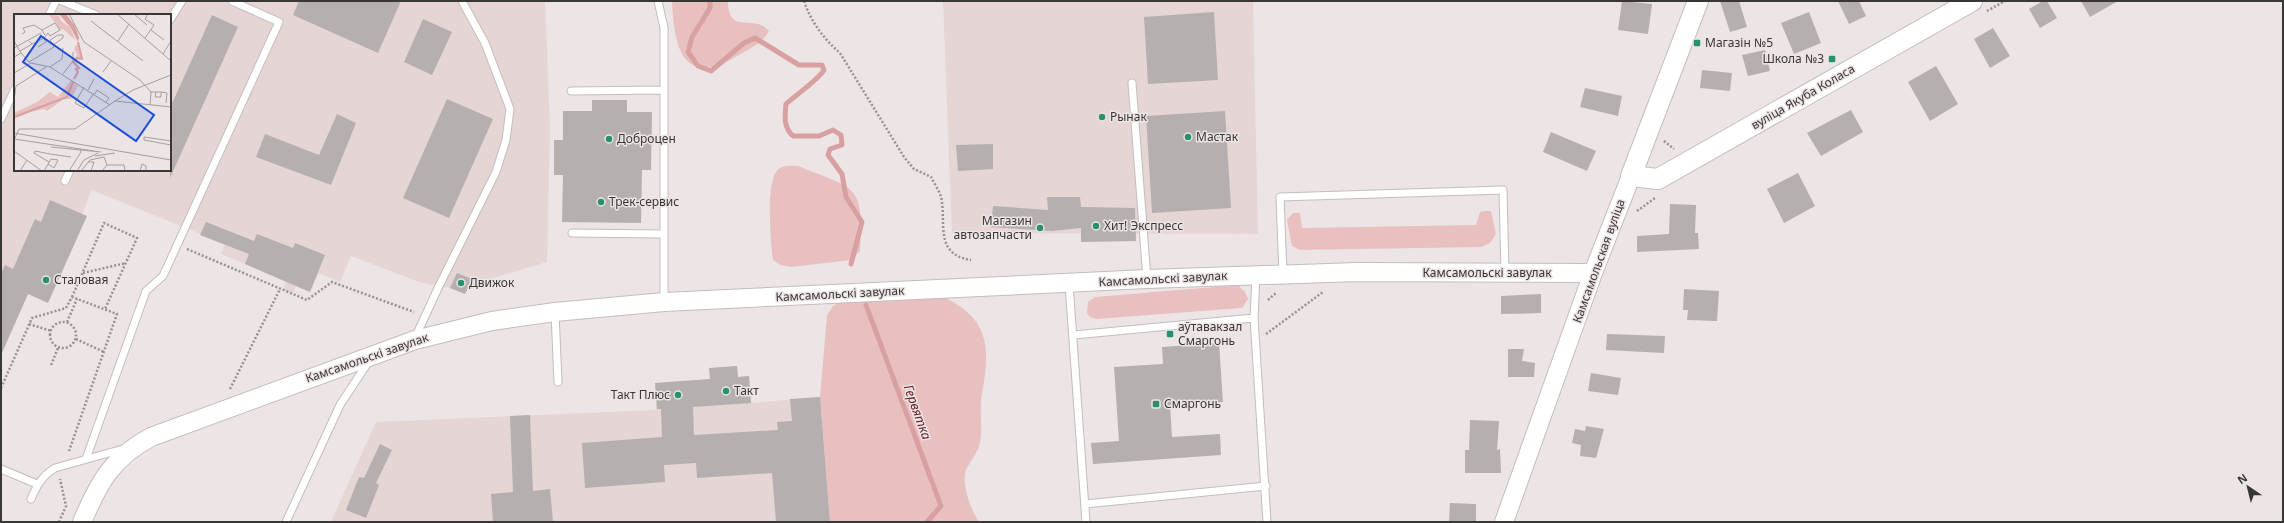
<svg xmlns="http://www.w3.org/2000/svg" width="2284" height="523" viewBox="0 0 2284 523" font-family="'Noto Sans',sans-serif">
  <rect width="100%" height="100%" fill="#ede5e5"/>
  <!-- built -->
  <path fill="#e5d5d5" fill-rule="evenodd" d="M 1,1 L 545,1 L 550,129 L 547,262 L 470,285 L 465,294 L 450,288 L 419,282 L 351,256 L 340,282 L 318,273 L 310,292 L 296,286 L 293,293 L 283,290 L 286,281 L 221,254 L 225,244 L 92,190 L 82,214 L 28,294 L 1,355 ZM 15,15 L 170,15 L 170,170 L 15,170 Z
    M 943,1 L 1253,1 L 1258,234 L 952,233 Z
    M 737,366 L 738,377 L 749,376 L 751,403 L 820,397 L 830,522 L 331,522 L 376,422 L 656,410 L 655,383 L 710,379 L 709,368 Z"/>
  <!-- green -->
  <path fill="#e9c0c0" d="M 672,1 L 728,1 C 728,36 754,13 769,31 C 763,43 750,48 739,55 C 683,89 674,49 672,1 Z
    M 798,166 C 857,190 864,183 860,251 L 851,260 L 791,267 L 781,265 L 773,260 C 771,243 764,177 780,168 C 784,165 793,166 798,166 Z
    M 1485,211 L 1491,211 L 1496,234 L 1490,243 L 1481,247 L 1300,250 L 1292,246 L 1287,220 L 1293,213 L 1300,213 L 1302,228 L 1476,225 L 1480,212 Z
    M 1238,285 L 1245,292 L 1248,299 L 1242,308 L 1096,319 L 1090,317 L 1087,313 L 1088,302 L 1095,297 Z
    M 939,295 C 989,317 991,345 982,394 C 979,410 983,426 980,443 C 978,453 970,461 966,470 C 961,484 971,510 979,522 L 830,522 L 820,397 L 827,315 L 833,306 L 838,303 Z"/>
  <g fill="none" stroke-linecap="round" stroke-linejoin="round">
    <!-- stream -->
    <path stroke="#d9a0a2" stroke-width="5" d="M 710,1 L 710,8 L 692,37 L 688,52 L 698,66 L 711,71 L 744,43 L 755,38 L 799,65 L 822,65 L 824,70 C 819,79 796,95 786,104 C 785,116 783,127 793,136 L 819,136 L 833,130 L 841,135 L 842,145 L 830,149 L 828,155 L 842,174 L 846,197 L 862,222 L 851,264
      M 866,305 L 941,506 L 927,522"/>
  </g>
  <!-- building -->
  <path fill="#b6afaf" d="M 299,1 L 401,1 L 378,53 L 293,15 Z
    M 1622,1 L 1652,4 L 1648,34 L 1618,30 Z
    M 1720,1 L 1739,1 L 1747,27 L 1730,32 Z
    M 1838,1 L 1859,1 L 1866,16 L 1849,24 Z
    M 2043,1 L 2047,1 L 2057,18 L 2040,28 L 2029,9 Z
    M 2081,1 L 2118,1 L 2090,17 Z
    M 1214,12 L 1218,80 L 1148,84 L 1144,17 Z
    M 1809,12 L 1821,43 L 1794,54 L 1781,23 Z
    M 212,15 L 238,27 L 170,178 L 170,108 Z
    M 423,19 L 452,32 L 432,75 L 404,62 Z
    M 1993,28 L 2010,56 L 1990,68 L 1974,39 Z
    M 1765,50 L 1770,71 L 1748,76 L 1742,55 Z
    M 1936,66 L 1958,104 L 1930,121 L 1908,82 Z
    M 1702,70 L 1732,73 L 1730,91 L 1700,88 Z
    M 1585,88 L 1622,96 L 1618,116 L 1580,107 Z
    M 447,99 L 493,119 L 449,218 L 403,198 Z
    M 592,100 L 627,100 L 627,112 L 652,112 L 651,170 L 642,170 L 641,223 L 562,222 L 563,175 L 554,175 L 554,140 L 563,140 L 563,111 L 592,111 Z
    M 1851,110 L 1863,132 L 1821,156 L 1807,133 Z
    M 1225,111 L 1231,208 L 1152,213 L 1146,116 Z
    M 337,114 L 356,123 L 331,185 L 256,157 L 265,134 L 319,155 Z
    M 1551,132 L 1596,151 L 1587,171 L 1543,152 Z
    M 993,144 L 993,169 L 958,171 L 956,145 Z
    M 1798,173 L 1815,206 L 1784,223 L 1767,189 Z
    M 1047,197 L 1080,197 L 1081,207 L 1135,208 L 1136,241 L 1081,242 L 1081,228 L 1052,231 L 991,227 L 993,206 L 1048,210 Z
    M 50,200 L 87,216 L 48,303 L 28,294 L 1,355 L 1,273 L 5,265 L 13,269 L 35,219 L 41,222 Z
    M 1670,204 L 1696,205 L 1695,233 L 1698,233 L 1699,249 L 1637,252 L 1637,236 L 1669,234 Z
    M 206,222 L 254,241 L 257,234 L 293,248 L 295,243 L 325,255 L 310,292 L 245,264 L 249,254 L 200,235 Z
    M 457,273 L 472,279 L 465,294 L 450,288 Z
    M 1684,289 L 1719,291 L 1717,321 L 1687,320 L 1688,310 L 1683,310 Z
    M 1541,294 L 1541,313 L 1501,314 L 1501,296 Z
    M 1607,334 L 1665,336 L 1664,353 L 1606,350 Z
    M 1219,343 L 1223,402 L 1170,405 L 1172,437 L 1220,434 L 1221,455 L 1093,464 L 1091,443 L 1119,441 L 1114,367 L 1163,364 L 1162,347 Z
    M 1508,349 L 1524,349 L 1522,361 L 1535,363 L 1534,377 L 1508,377 Z
    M 737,366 L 738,377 L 749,376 L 751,403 L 693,407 L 694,435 L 778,430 L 777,422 L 792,421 L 790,399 L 820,397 L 830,522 L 776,522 L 772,473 L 697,478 L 696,463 L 664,465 L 665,482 L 585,488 L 582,443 L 662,437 L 661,409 L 657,409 L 655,383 L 710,379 L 709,368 Z
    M 1591,373 L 1621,378 L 1618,395 L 1588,391 Z
    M 530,415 L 533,491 L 550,489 L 553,522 L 493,522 L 491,494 L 513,492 L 510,416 Z
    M 1470,420 L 1499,421 L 1497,450 L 1500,449 L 1501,473 L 1465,473 L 1465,450 L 1469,450 Z
    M 1586,426 L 1604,429 L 1596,458 L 1580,456 L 1581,445 L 1572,443 L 1575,429 L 1585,431 Z
    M 380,444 L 392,450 L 376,483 L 379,485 L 366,518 L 346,510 L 359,477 L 364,478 Z
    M 1450,503 L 1476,504 L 1476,522 L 1449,522 Z"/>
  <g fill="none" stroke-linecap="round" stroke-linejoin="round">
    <defs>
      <path id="service" d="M 62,1 L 96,15
        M 658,1 L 664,28 L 664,302
        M 49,15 L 56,1
        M 170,20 L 182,1
        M 1132,83 L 1147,279
        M 571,91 L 663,90
        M 1,119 L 15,89
        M 65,181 L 70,170
        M 572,233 L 663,234
        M 1283,274 L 1280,197 L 1503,190 L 1505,273
        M 1256,275 L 1254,318 L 1267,522
        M 1069,284 L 1086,522
        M 555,312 L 558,382
        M 1074,335 L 1254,318
        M 415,338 L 439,286 L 496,172 L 506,140 L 510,109 L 485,43 L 462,1
        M 86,459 L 146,291 L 163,276 L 279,22 L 232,1
        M 1,469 L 37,484
        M 31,499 C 37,485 42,476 55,468 L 123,449
        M 1085,504 L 1266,486
        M 286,522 L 340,405 L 369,361"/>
      <path id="tertiary" d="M 82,522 C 99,482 112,458 151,437 L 415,340 L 492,321 L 555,312 L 664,302 L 1147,279 L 1358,272 L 1593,273
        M 1504,522 L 1593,273 L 1631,176"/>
      <path id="secondary" d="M 1698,1 L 1631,176 L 1658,179 L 1972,1"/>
    </defs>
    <!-- service casing -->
    <use href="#service" stroke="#c4bdbd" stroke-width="9"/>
    <!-- tertiary casing -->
    <use href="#tertiary" stroke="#c4bdbd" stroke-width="20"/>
    <!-- secondary casing -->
    <use href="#secondary" stroke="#c4bdbd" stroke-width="22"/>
    <!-- path -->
    <path stroke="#979191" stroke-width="2.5" stroke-dasharray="2 2" stroke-linecap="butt" d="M 804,1 C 811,22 824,39 840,53 L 904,157 L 914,169 L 931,177 C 934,183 939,190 941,197 C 947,222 933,254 971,260
      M 1987,11 L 2005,1
      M 1664,141 L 1674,149
      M 1637,211 L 1655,198
      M 187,249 L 307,300 L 332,282 L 414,312
      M 83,273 L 126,263
      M 72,297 L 104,223 L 137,238 L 105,309
      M 1268,300 L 1276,293
      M50 335a13 13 0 1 1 26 0a13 13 0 1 1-26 0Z
      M 67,322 L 77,299
      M 29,324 L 51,331
      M 1266,334 L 1323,292
      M 76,339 L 104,352
      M 51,365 L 58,348
      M 1,388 L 32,318 L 66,308 L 72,297 L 117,314 L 69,451
      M 230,389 L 280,289
      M 59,522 L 66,506 L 60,479"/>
    <!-- service -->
    <use href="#service" stroke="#fff" stroke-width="7"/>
    <!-- tertiary -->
    <use href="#tertiary" stroke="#fff" stroke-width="18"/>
    <!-- secondary -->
    <use href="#secondary" stroke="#fff" stroke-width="20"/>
  </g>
  <!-- markers -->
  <g fill="#279170" stroke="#ede5e5" stroke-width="1.5">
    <rect x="1693" y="39" width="8" height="8" rx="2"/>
    <rect x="1828" y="55" width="8" height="8" rx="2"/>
    <circle cx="1102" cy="117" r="4"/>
    <circle cx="1188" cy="137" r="4"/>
    <circle cx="609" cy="139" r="4"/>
    <circle cx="601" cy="202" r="4"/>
    <circle cx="1096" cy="226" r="4"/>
    <circle cx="1040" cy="228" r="4"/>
    <circle cx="46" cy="280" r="4"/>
    <circle cx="461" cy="283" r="4"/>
    <rect x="1166" y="330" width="8" height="8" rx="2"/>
    <circle cx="726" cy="391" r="4"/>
    <circle cx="678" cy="395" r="4"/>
    <rect x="1152" y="400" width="8" height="8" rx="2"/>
  </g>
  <g text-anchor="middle" stroke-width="3" stroke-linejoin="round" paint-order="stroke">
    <!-- poi labels -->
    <g font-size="12" fill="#393636" stroke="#ede5e5" text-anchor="start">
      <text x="1705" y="47">Магазін №5</text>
      <text x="1824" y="63" text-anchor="end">Школа №3</text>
      <text x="1110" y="121">Рынак</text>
      <text x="1196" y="141">Мастак</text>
      <text x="617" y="143">Доброцен</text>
      <text x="609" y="206">Трек-сервис</text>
      <text x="1032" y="225" text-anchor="end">Магазин<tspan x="1032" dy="14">автозапчасти</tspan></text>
      <text x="1104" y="230">Хит! Экспресс</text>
      <text x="54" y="284">Сталовая</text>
      <text x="469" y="287">Движок</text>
      <text x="1178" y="331">аўтавакзал<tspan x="1178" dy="14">Смаргонь</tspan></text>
      <text x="734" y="395">Такт</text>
      <text x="670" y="399" text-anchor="end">Такт Плюс</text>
      <text x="1164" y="408">Смаргонь</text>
    </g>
    <!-- street labels -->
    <g font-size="12" fill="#393636" stroke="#ede5e5">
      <text transform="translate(1803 97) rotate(-30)" y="4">вуліца Якуба Коласа</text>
      <text transform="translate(1599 261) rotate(-70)" y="4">Камсамольская вуліца</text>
      <text x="1487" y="277">Камсамольскі завулак</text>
      <text transform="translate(1163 279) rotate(-3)" y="4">Камсамольскі завулак</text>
      <text transform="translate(840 294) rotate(-3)" y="4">Камсамольскі завулак</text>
      <text transform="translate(367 358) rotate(-19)" y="4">Камсамольскі завулак</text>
    </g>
    <!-- water labels -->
    <g font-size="13" font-style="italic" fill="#611e25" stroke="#ede5e5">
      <text transform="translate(918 412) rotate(70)" y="5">Гервятка</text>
    </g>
  </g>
  <!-- overview -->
  <g transform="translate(14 14)">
    <rect width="157" height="157" fill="#ede5e5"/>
    <path d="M 34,0 L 45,2 L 47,7 L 57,14 L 61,26 L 49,15 L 47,16 ZM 63,30 L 69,44 L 63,44 L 63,51 L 59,48 L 63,41 L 60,34 ZM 57,66 L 64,72 L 57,85 L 50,85 L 33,97 L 30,95 L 16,98 L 0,105 L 0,99 L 23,88 L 36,78 L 44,83 Z" fill="#e9c0c0"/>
    <path d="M 45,0 L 52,0 L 61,12 L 65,23 L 64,28 L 57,14 Z" fill="#d9a0a2"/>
    <path fill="none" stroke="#d9a0a2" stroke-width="2" d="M 60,65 L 64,58 L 62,55 L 65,54 L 59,48 L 63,44 L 68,45 L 64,28M 0,103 L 53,83 L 59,68"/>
    <path fill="none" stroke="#a59f9f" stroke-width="1" d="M 55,0 L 70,28 L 126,66 L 137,78M 103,0 L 157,47M 120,0 L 133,11M 77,7 L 129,47M 137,16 L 150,26M 8,20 L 11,18 L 9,14 L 20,11 L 28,16M 30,24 L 34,19 L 36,22 L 46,16 L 41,9 L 28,16 L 31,21M 131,24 L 140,11 L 131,5 L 134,0M 0,27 L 7,39 L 0,43M 104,27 L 115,10M 18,30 L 30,24 L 32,28 L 24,33M 0,34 L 27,19M 6,37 L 18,30 L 15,27M 7,39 L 15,48M 149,40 L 157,27M 15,48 L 40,33 L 39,31 L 36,26 L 44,21 L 49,21 L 49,24 L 39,31M 36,53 L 48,45 L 49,34M 89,58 L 97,47M 0,59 L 17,49 L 36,53 L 96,91M 49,60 L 59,47 L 59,38M 70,73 L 61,89 L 70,94 L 80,79M 74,76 L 80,65M 147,78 L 147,83 L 141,83 L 142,78 L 147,78 L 153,79 L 152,89M 81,80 L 83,76 L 95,84 L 92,88M 0,86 L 2,72 L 32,53M 101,87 L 119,76 L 157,61M 101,87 L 157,93M 136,91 L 137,78 L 142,78M 0,119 L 157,146M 0,125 L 80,137M 0,126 L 5,115 L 61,115 L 101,87M 130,126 L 130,123 L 157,127M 130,126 L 157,131M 37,133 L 87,138M 0,137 L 28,157M 36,140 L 57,143M 81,142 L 101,139M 35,148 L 20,139 L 21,137 L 36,140M 74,148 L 80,148 L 77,157M 93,151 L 110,151 L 111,157M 6,157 L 13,146M 30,157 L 37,145 L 44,146 L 40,154 L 34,150M 55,157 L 67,138 L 66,135M 63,157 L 70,146 L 84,139M 67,157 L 76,146 L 90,143 L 93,151 L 88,157M 126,157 L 128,150 L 132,152 L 132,157"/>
    <path fill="#1d4ed8" fill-opacity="0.15" stroke="#1d4ed8" stroke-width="2" d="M 27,22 L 140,101 L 122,127 L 9,48 Z"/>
    <rect width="157" height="157" fill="none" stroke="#393636" stroke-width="2"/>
  </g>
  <!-- border -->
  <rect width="2284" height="523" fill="none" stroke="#393636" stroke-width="4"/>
  <!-- north arrow -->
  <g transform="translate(2248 487) rotate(325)" stroke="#ede5e5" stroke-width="3" paint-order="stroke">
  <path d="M0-3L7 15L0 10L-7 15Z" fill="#393636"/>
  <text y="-6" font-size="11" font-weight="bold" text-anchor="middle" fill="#393636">N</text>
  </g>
</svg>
